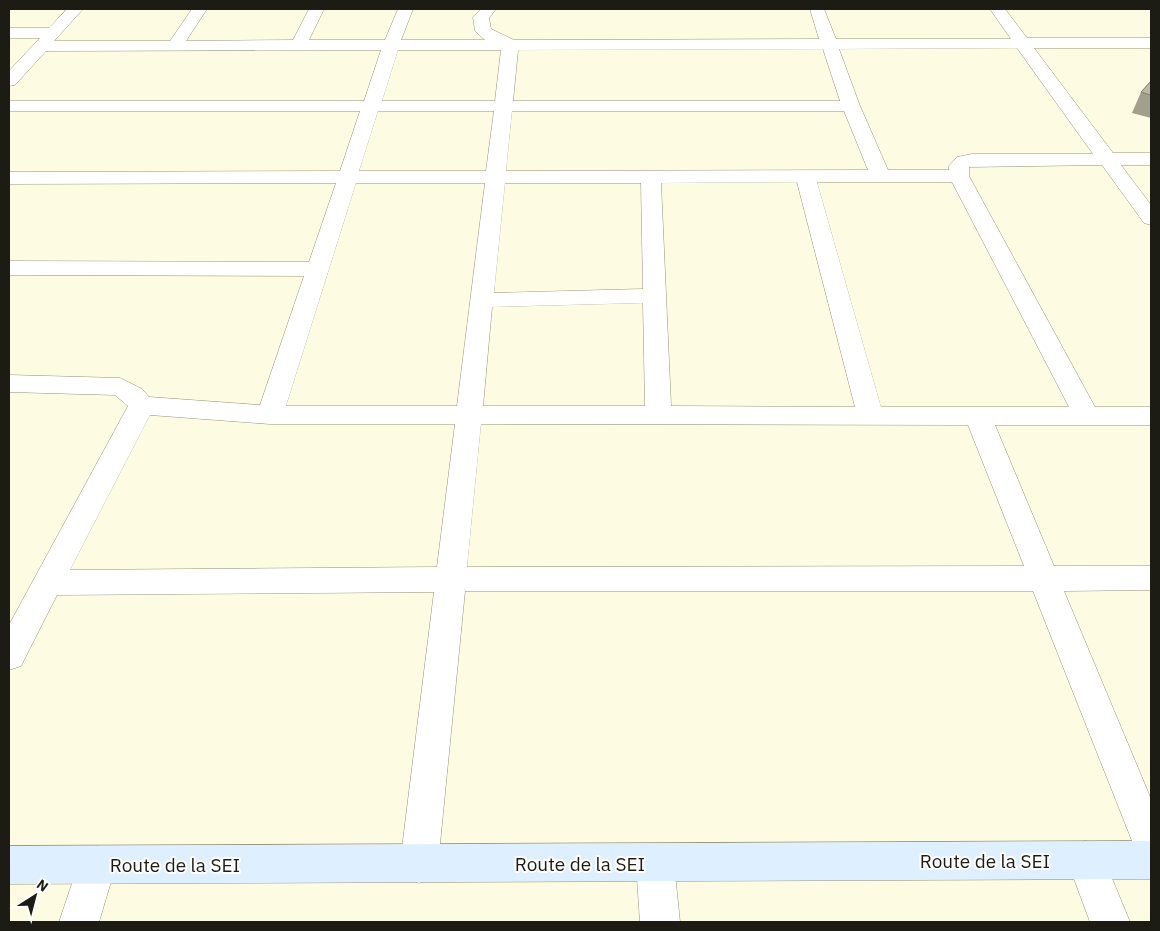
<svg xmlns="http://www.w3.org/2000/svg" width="1160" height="931" viewBox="0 0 1160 931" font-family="'IBM Plex Sans',sans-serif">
  <rect width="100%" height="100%" fill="#fefbe3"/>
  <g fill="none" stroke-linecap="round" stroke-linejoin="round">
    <defs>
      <path id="street" d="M 67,9 L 83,9 L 54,41 L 170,41 L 192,9 L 207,9 L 186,41 L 293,40 L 309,9 L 324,9 L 309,40 L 385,40 L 398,9 L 413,9 L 401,40 L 485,40 L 475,31 L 473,17 L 481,9 L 496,9 L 489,18 L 491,29 L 514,40 L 819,39 L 810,9 L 824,9 L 836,39 L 1011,39 L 990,9 L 1005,9 L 1027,38 L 1151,38 L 1151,48 L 1034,48 L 1113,153 L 1151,153 L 1151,165 L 1121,165 L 1151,205 L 1151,225 L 1144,223 L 1102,165 L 969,167 L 969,176 L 1095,407 L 1151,407 L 1151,425 L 995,425 L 1054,566 L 1151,566 L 1151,590 L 1064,591 L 1151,799 L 1151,862 L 1138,856 L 1033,591 L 465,591 L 438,864 L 432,877 L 419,883 L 406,877 L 400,864 L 434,592 L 57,595 L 21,666 L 9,670 L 9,625 L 128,406 L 115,395 L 9,392 L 9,375 L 120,378 L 142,389 L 149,397 L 260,405 L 304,276 L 9,275 L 9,261 L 309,262 L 336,183 L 9,184 L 9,172 L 340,171 L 360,111 L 9,111 L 9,101 L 364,101 L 381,50 L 46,51 L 15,85 L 9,86 L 9,71 L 40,38 L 9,38 L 9,28 L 49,28 ZM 1017,48 L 1093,154 L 972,154 L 957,157 L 949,166 L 949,170 L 888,170 L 860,106 L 839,49 ZM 823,49 L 840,101 L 513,101 L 518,50 ZM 398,50 L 501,50 L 495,101 L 382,101 ZM 378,111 L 494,111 L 486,171 L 359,171 ZM 512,111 L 844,111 L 868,170 L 506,171 ZM 797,182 L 855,407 L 671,406 L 661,183 ZM 817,182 L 952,182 L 1069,407 L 881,407 ZM 356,183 L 485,183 L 457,406 L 286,406 ZM 505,183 L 641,183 L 643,289 L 494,293 ZM 643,303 L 645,406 L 483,406 L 492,307 ZM 150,415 L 270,424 L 455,424 L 437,567 L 70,570 ZM 481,424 L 968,425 L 1024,566 L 467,567 Z
        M 1086,841 L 1099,847 L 1130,922 L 1090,922 L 1067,860 L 1073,847 Z
        M 655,845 L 668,851 L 674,864 L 680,922 L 640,922 L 636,864 L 642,851 Z
        M 97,846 L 111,851 L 116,865 L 99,922 L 59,922 L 83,851 Z"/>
      <path id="secondary" d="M 1151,841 L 1151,879 L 9,884 L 9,846 Z"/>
    </defs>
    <!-- street casing -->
    <use href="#street" stroke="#94927c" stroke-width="1"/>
    <!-- secondary casing -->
    <use href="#secondary" stroke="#94927c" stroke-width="1"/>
    <!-- street -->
    <use href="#street" fill="#fff" fill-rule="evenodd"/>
    <!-- secondary -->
    <use href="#secondary" fill="#deefff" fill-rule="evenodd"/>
  </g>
  <!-- wall -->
  <path fill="#a29f8c" d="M 1151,81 L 1151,118 L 1132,113 L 1141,92 Z"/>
  <!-- building -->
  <path fill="#bcb9a3" stroke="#848272" d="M 1151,81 L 1151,95 L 1141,92 Z"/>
  <g text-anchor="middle" stroke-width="4" stroke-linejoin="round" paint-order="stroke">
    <!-- near-street labels -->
    <g font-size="19" fill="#1d1c14" stroke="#fff">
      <text x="985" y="868">Route de la SEI</text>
      <text x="580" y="871">Route de la SEI</text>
      <text x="175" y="872">Route de la SEI</text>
    </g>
  </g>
  <!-- border -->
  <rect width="1160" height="931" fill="none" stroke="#1d1c14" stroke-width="20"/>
  <!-- north arrow -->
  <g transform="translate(35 896) rotate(36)" stroke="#ffffff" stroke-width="4" paint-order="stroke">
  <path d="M0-4L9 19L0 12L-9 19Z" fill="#1d1c14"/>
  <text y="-8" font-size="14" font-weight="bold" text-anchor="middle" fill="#1d1c14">N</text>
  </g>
</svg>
